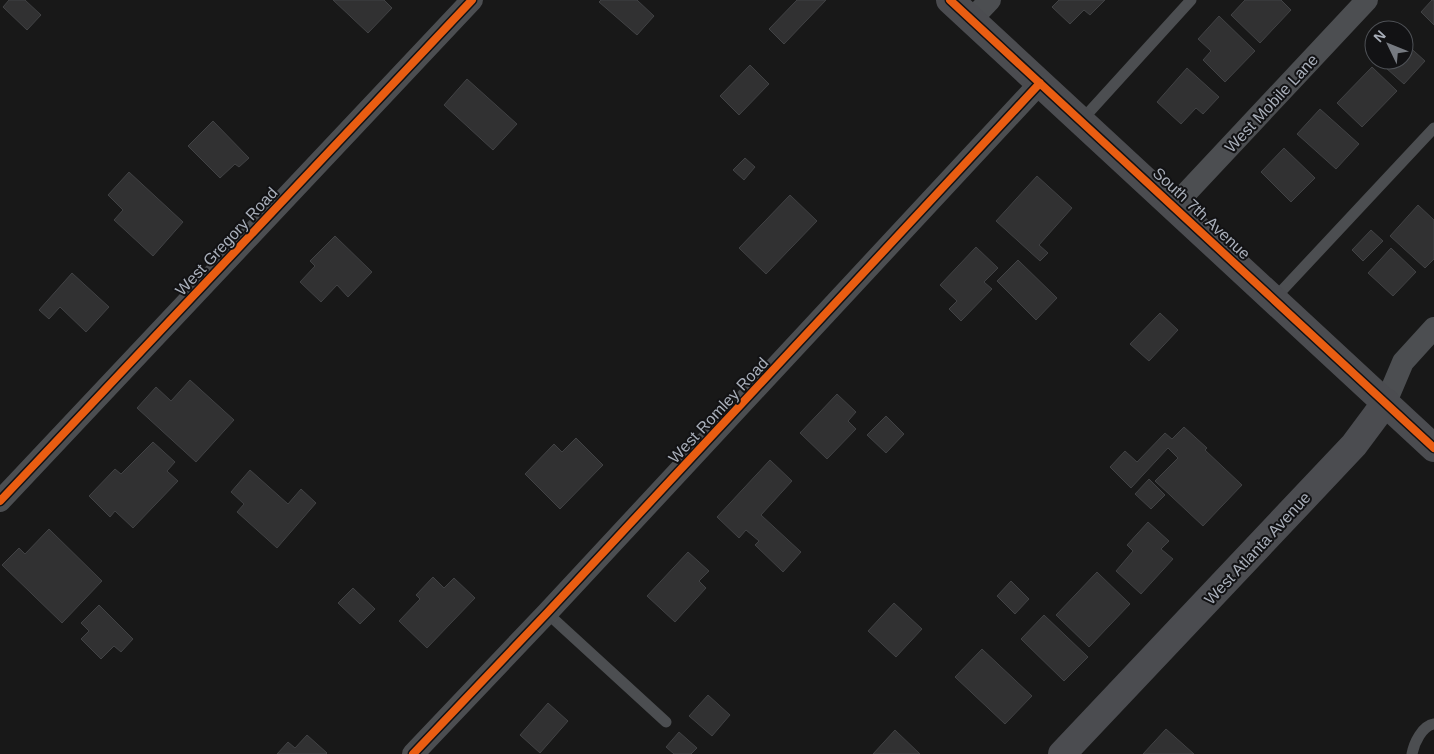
<svg xmlns="http://www.w3.org/2000/svg" width="1434" height="754" viewBox="0 0 1434 754" font-family="Helvetica,sans-serif">
  <rect width="100%" height="100%" fill="#181818"/>
  <!-- building -->
  <path fill="#313132" stroke="#414244" d="M 9,0 L 25,0 L 41,15 L 27,30 L 3,7 Z
    M 333,0 L 384,0 L 392,8 L 368,33 Z
    M 601,0 L 637,0 L 654,16 L 637,35 L 599,2 Z
    M 797,0 L 826,0 L 784,44 L 769,29 Z
    M 1059,0 L 1105,0 L 1090,15 L 1084,10 L 1070,24 L 1052,7 Z
    M 1245,0 L 1281,0 L 1291,10 L 1260,43 L 1231,15 Z
    M 1432,0 L 1434,0 L 1434,25 L 1421,12 Z
    M 1219,16 L 1255,51 L 1225,82 L 1203,60 L 1211,51 L 1198,39 Z
    M 1404,42 L 1425,61 L 1404,84 L 1377,60 L 1404,60 Z
    M 750,65 L 769,84 L 739,115 L 720,96 Z
    M 1372,67 L 1397,91 L 1362,127 L 1337,103 Z
    M 1187,68 L 1219,97 L 1203,114 L 1196,108 L 1181,124 L 1157,102 Z
    M 467,79 L 517,124 L 493,150 L 444,105 Z
    M 1320,109 L 1359,144 L 1336,169 L 1297,134 Z
    M 213,121 L 249,158 L 239,167 L 235,164 L 220,178 L 188,146 Z
    M 1284,148 L 1315,178 L 1291,202 L 1261,172 Z
    M 745,158 L 755,167 L 744,180 L 733,170 Z
    M 129,172 L 183,222 L 153,256 L 114,220 L 123,210 L 108,195 Z
    M 1037,176 L 1072,208 L 1039,245 L 1048,253 L 1040,261 L 996,221 Z
    M 790,195 L 817,221 L 766,274 L 739,248 Z
    M 1418,205 L 1434,220 L 1434,259 L 1425,268 L 1390,236 Z
    M 1371,230 L 1383,241 L 1363,261 L 1352,250 Z
    M 335,236 L 372,272 L 348,297 L 337,285 L 321,302 L 300,282 L 315,266 L 310,261 Z
    M 976,247 L 998,268 L 984,282 L 992,289 L 961,321 L 949,309 L 957,301 L 940,285 Z
    M 1391,248 L 1416,272 L 1393,296 L 1368,273 Z
    M 1018,260 L 1057,298 L 1036,320 L 997,281 Z
    M 72,273 L 109,307 L 86,332 L 60,307 L 49,319 L 39,310 Z
    M 1160,313 L 1178,330 L 1149,361 L 1130,344 Z
    M 190,380 L 234,420 L 196,462 L 137,408 L 156,387 L 171,401 Z
    M 837,394 L 856,412 L 848,421 L 856,429 L 827,459 L 800,433 Z
    M 886,416 L 904,434 L 886,453 L 867,435 Z
    M 1184,427 L 1207,448 L 1205,450 L 1242,485 L 1203,526 L 1155,481 L 1178,458 L 1168,448 L 1131,488 L 1110,467 L 1125,451 L 1137,462 L 1165,433 L 1172,439 Z
    M 576,438 L 603,465 L 560,509 L 525,474 L 554,444 L 562,452 Z
    M 153,442 L 175,462 L 167,471 L 178,481 L 133,528 L 115,511 L 110,517 L 89,496 L 115,469 L 121,474 Z
    M 770,460 L 792,481 L 761,515 L 801,552 L 783,572 L 755,545 L 759,541 L 746,530 L 739,538 L 717,517 Z
    M 250,470 L 288,504 L 301,489 L 316,503 L 277,548 L 237,512 L 244,504 L 231,492 Z
    M 1149,479 L 1165,495 L 1151,509 L 1135,494 Z
    M 1148,522 L 1169,541 L 1161,549 L 1173,559 L 1141,594 L 1116,571 L 1133,551 L 1127,545 Z
    M 49,529 L 102,581 L 62,623 L 2,565 L 19,548 L 25,554 Z
    M 688,552 L 709,571 L 699,581 L 706,588 L 675,622 L 647,596 Z
    M 1097,572 L 1130,604 L 1089,647 L 1056,615 Z
    M 433,577 L 444,588 L 454,578 L 475,598 L 427,648 L 399,621 L 420,599 L 416,595 Z
    M 1011,581 L 1029,599 L 1015,614 L 997,596 Z
    M 353,588 L 375,609 L 360,624 L 338,603 Z
    M 894,603 L 922,629 L 896,657 L 868,631 Z
    M 99,605 L 133,639 L 121,652 L 114,646 L 101,659 L 81,639 L 89,631 L 81,623 Z
    M 1044,615 L 1088,657 L 1064,681 L 1021,639 Z
    M 982,649 L 1032,696 L 1005,724 L 955,677 Z
    M 708,695 L 730,715 L 712,736 L 689,716 Z
    M 548,703 L 568,721 L 540,753 L 520,735 Z
    M 1166,729 L 1194,754 L 1143,754 Z
    M 895,730 L 920,754 L 873,754 Z
    M 679,732 L 697,748 L 691,754 L 674,754 L 666,747 Z
    M 307,735 L 327,753 L 326,754 L 277,754 L 288,742 L 295,748 Z"/>
  <g fill="none" stroke-linecap="round" stroke-linejoin="round">
    <!-- lane -->
    <path stroke="#4c4e51" stroke-width="11" d="M 1081,121 L 1191,0
      M 1274,299 L 1434,128
      M 547,613 L 666,722
      M 1412,754 C 1414,743 1422,726 1434,724"/>
    <!-- street -->
    <path stroke="#4c4e51" stroke-width="22" d="M 972,19 L 990,0
      M 1174,206 L 1367,0
      M 1386,402 L 1403,362 L 1434,328
      M 0,501 L 472,0
      M 413,754 L 547,613 L 1040,83"/>
    <!-- secondary -->
    <path stroke="#4b4c50" stroke-width="28" d="M 950,0 L 1434,448
      M 1062,754 L 1354,445 L 1386,402"/>
    <defs>
      <path id="cycleway" d="M 950,0 L 1434,448
        M 0,501 L 472,0
        M 413,754 L 547,613 L 1040,83"/>
    </defs>
    <!-- cycleway casing -->
    <use href="#cycleway" stroke="#121214" stroke-width="11"/>
    <!-- cycleway -->
    <use href="#cycleway" stroke="#e95d12" stroke-width="8"/>
  </g>
  <g text-anchor="middle" stroke-width="4" stroke-linejoin="round" paint-order="stroke">
    <!-- street labels -->
    <g font-size="16" fill="#a9afba" stroke="#121214">
      <text transform="translate(1271 103) rotate(-47)" y="6">West Mobile Lane</text>
      <text transform="translate(1202 213) rotate(43)" y="6">South 7th Avenue</text>
      <text transform="translate(226 241) rotate(-47)" y="6">West Gregory Road</text>
      <text transform="translate(718 410) rotate(-47)" y="6">West Romley Road</text>
      <text transform="translate(1257 548) rotate(-47)" y="6">West Atlanta Avenue</text>
    </g>
  </g>
  <!-- north arrow -->
  <g transform="translate(1389 45) rotate(313)"><circle r="24" fill="#121214" stroke="#4e5156"/>
  <path d="M0-4L9 19L0 12L-9 19Z" fill="#767a81"/>
  <text y="-8" font-size="14" font-weight="bold" text-anchor="middle" fill="#a9afba">N</text>
  </g>
</svg>
